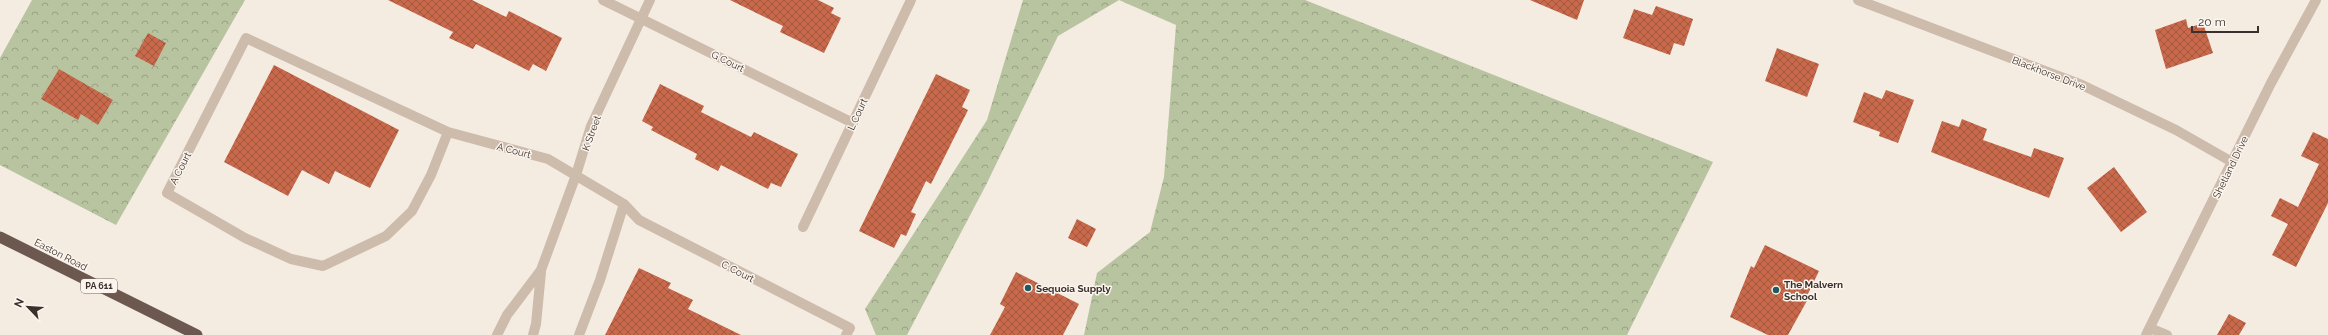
<svg xmlns="http://www.w3.org/2000/svg" width="2328" height="335" viewBox="0 0 2328 335" font-family="Raleway,sans-serif">
  <defs>
    <pattern id="forest-crowns" width="20" height="18" patternUnits="userSpaceOnUse"><rect width="20" height="18" fill="#b8c4a0"/><path d="M2 6a3 3 0 1 1 6 0M12 15a3 3 0 1 1 6 0" fill="none" stroke="#97a083"/></pattern>
    <pattern id="building-cross-hatch" width="8" height="8" patternUnits="userSpaceOnUse"><rect width="8" height="8" fill="#c8694b"/><path d="M0 0l8 8M0 8l8-8" fill="none" stroke="#a4573f"/></pattern>
  </defs>
  <rect width="100%" height="100%" fill="#f4ebe1"/>
  <!-- forest -->
  <path fill="url(#forest-crowns)" d="M 32,0 L 245,0 L 116,225 L 0,165 L 0,58 Z
    M 1023,0 L 1305,0 L 1713,162 L 1627,335 L 1084,335 L 1097,273 L 1150,232 L 1164,177 L 1176,25 L 1119,0 L 1058,36 L 986,185 L 907,335 L 876,335 L 865,309 L 987,120 Z"/>
  <!-- building -->
  <path fill="url(#building-cross-hatch)" d="M 388,0 L 472,0 L 506,17 L 509,11 L 562,38 L 546,71 L 533,64 L 529,71 L 476,44 L 473,49 L 449,38 L 453,32 Z
    M 730,0 L 818,0 L 834,8 L 831,13 L 841,18 L 824,53 L 780,32 L 783,26 Z
    M 1530,0 L 1584,0 L 1577,20 Z
    M 1656,6 L 1693,19 L 1684,46 L 1674,43 L 1670,55 L 1623,38 L 1634,9 L 1652,15 Z
    M 2186,19 L 2188,28 L 2203,23 L 2213,53 L 2166,69 L 2155,30 Z
    M 148,33 L 166,43 L 154,66 L 135,56 Z
    M 1777,48 L 1819,64 L 1807,97 L 1765,81 Z
    M 274,65 L 399,130 L 370,188 L 335,171 L 329,184 L 302,170 L 288,196 L 224,162 Z
    M 59,69 L 113,100 L 98,125 L 81,114 L 78,120 L 41,99 Z
    M 936,74 L 970,90 L 962,107 L 968,110 L 931,184 L 926,181 L 911,212 L 916,214 L 906,236 L 901,234 L 894,248 L 859,231 Z
    M 660,84 L 704,106 L 701,112 L 751,137 L 754,132 L 798,154 L 781,187 L 771,183 L 768,189 L 721,165 L 718,171 L 695,159 L 697,154 L 651,130 L 653,127 L 642,121 Z
    M 1886,90 L 1914,100 L 1898,143 L 1879,136 L 1880,132 L 1853,122 L 1864,92 L 1882,99 Z
    M 1962,119 L 1987,129 L 1983,140 L 2031,157 L 2034,148 L 2064,158 L 2049,198 L 1931,152 L 1942,121 L 1959,127 Z
    M 2313,132 L 2328,139 L 2328,203 L 2296,267 L 2272,255 L 2288,224 L 2271,216 L 2280,198 L 2298,207 L 2319,164 L 2301,156 Z
    M 2114,167 L 2147,212 L 2121,232 L 2087,188 Z
    M 1077,219 L 1096,229 L 1087,247 L 1068,238 Z
    M 1765,245 L 1819,271 L 1807,296 L 1809,297 L 1788,335 L 1768,335 L 1730,317 L 1751,266 L 1754,268 Z
    M 639,268 L 671,283 L 668,288 L 693,300 L 688,309 L 741,335 L 605,335 Z
    M 1016,272 L 1079,304 L 1063,335 L 990,335 L 1005,307 L 1000,304 Z
    M 2229,314 L 2246,323 L 2239,335 L 2217,335 Z"/>
  <g fill="none" stroke-linecap="round" stroke-linejoin="round">
    <!-- service -->
    <path stroke="#cdbbac" stroke-width="10" d="M 2150,328 L 2167,335"/>
    <!-- minor -->
    <path stroke="#cdbbac" stroke-width="10" d="M 603,0 L 853,123
      M 1858,0 L 2082,85 L 2176,130 L 2232,162
      M 246,38 L 448,132 L 431,175 L 412,211 L 386,236 L 323,266 L 291,259 L 245,238 L 167,193 Z
      M 448,132 L 548,159 L 624,204
      M 803,227 L 911,0
      M 497,335 L 507,315 L 541,270 L 576,175 L 591,126 L 650,0
      M 533,335 L 536,324 L 541,272
      M 579,335 L 600,280 L 624,204 L 639,220 L 850,328 L 846,335
      M 2146,335 L 2271,83 L 2316,0"/>
    <!-- trunk -->
    <path stroke="#6c584f" stroke-width="11" d="M 0,237 L 197,335"/>
  </g>
  <!-- markers -->
  <g fill="#1f5a5e" stroke="#fbf5ee" stroke-width="1.5">
    <circle cx="1028" cy="288" r="4"/>
    <circle cx="1776" cy="290" r="4"/>
  </g>
  <g text-anchor="middle" stroke-width="3" stroke-linejoin="round" paint-order="stroke">
    <!-- shield labels -->
    <rect fill="#fbf5ee" stroke="#756b66" stroke-width="1" x="81" y="279" width="36" height="14" rx="3"/>
    <g font-size="9" font-weight="bold" fill="#3b302b">
      <text x="99" y="289">PA 611</text>
    </g>
    <!-- street labels -->
    <g font-size="10" fill="#3b302b" stroke="#fbf5ee">
      <text transform="translate(728 61) rotate(26)" y="4">G Court</text>
      <text transform="translate(2049 73) rotate(21)" y="4">Blackhorse Drive</text>
      <text transform="translate(857 114) rotate(-65)" y="4">L Court</text>
      <text transform="translate(591 133) rotate(-70)" y="4">K Street</text>
      <text transform="translate(514 150) rotate(15)" y="4">A Court</text>
      <text transform="translate(2230 167) rotate(-64)" y="4">Shetland Drive</text>
      <text transform="translate(180 168) rotate(-63)" y="4">A Court</text>
      <text transform="translate(61 254) rotate(27)" y="4">Easton Road</text>
      <text transform="translate(738 271) rotate(27)" y="4">C Court</text>
    </g>
    <!-- poi labels -->
    <g font-size="10" font-weight="bold" fill="#3b302b" stroke="#fbf5ee" text-anchor="start">
      <text x="1784" y="288">The Malvern<tspan x="1784" dy="12">School</tspan></text>
      <text x="1036" y="292">Sequoia Supply</text>
    </g>
  </g>
  <!-- north arrow -->
  <g transform="translate(28 307) rotate(295)" stroke="#fbf5ee" stroke-width="3" paint-order="stroke">
  <path d="M0-3L7 15L0 10L-7 15Z" fill="#3b302b"/>
  <text y="-6" font-size="11" font-weight="bold" text-anchor="middle" fill="#3b302b">N</text>
  </g>
  <!-- scale -->
  <path d="M2192 26v6h66v-6" fill="none" stroke="#3b302b" stroke-width="2"/>
  <text x="2198" y="26" font-size="12" fill="#3b302b" stroke="#fbf5ee" stroke-width="3" paint-order="stroke">20 m</text>
</svg>
